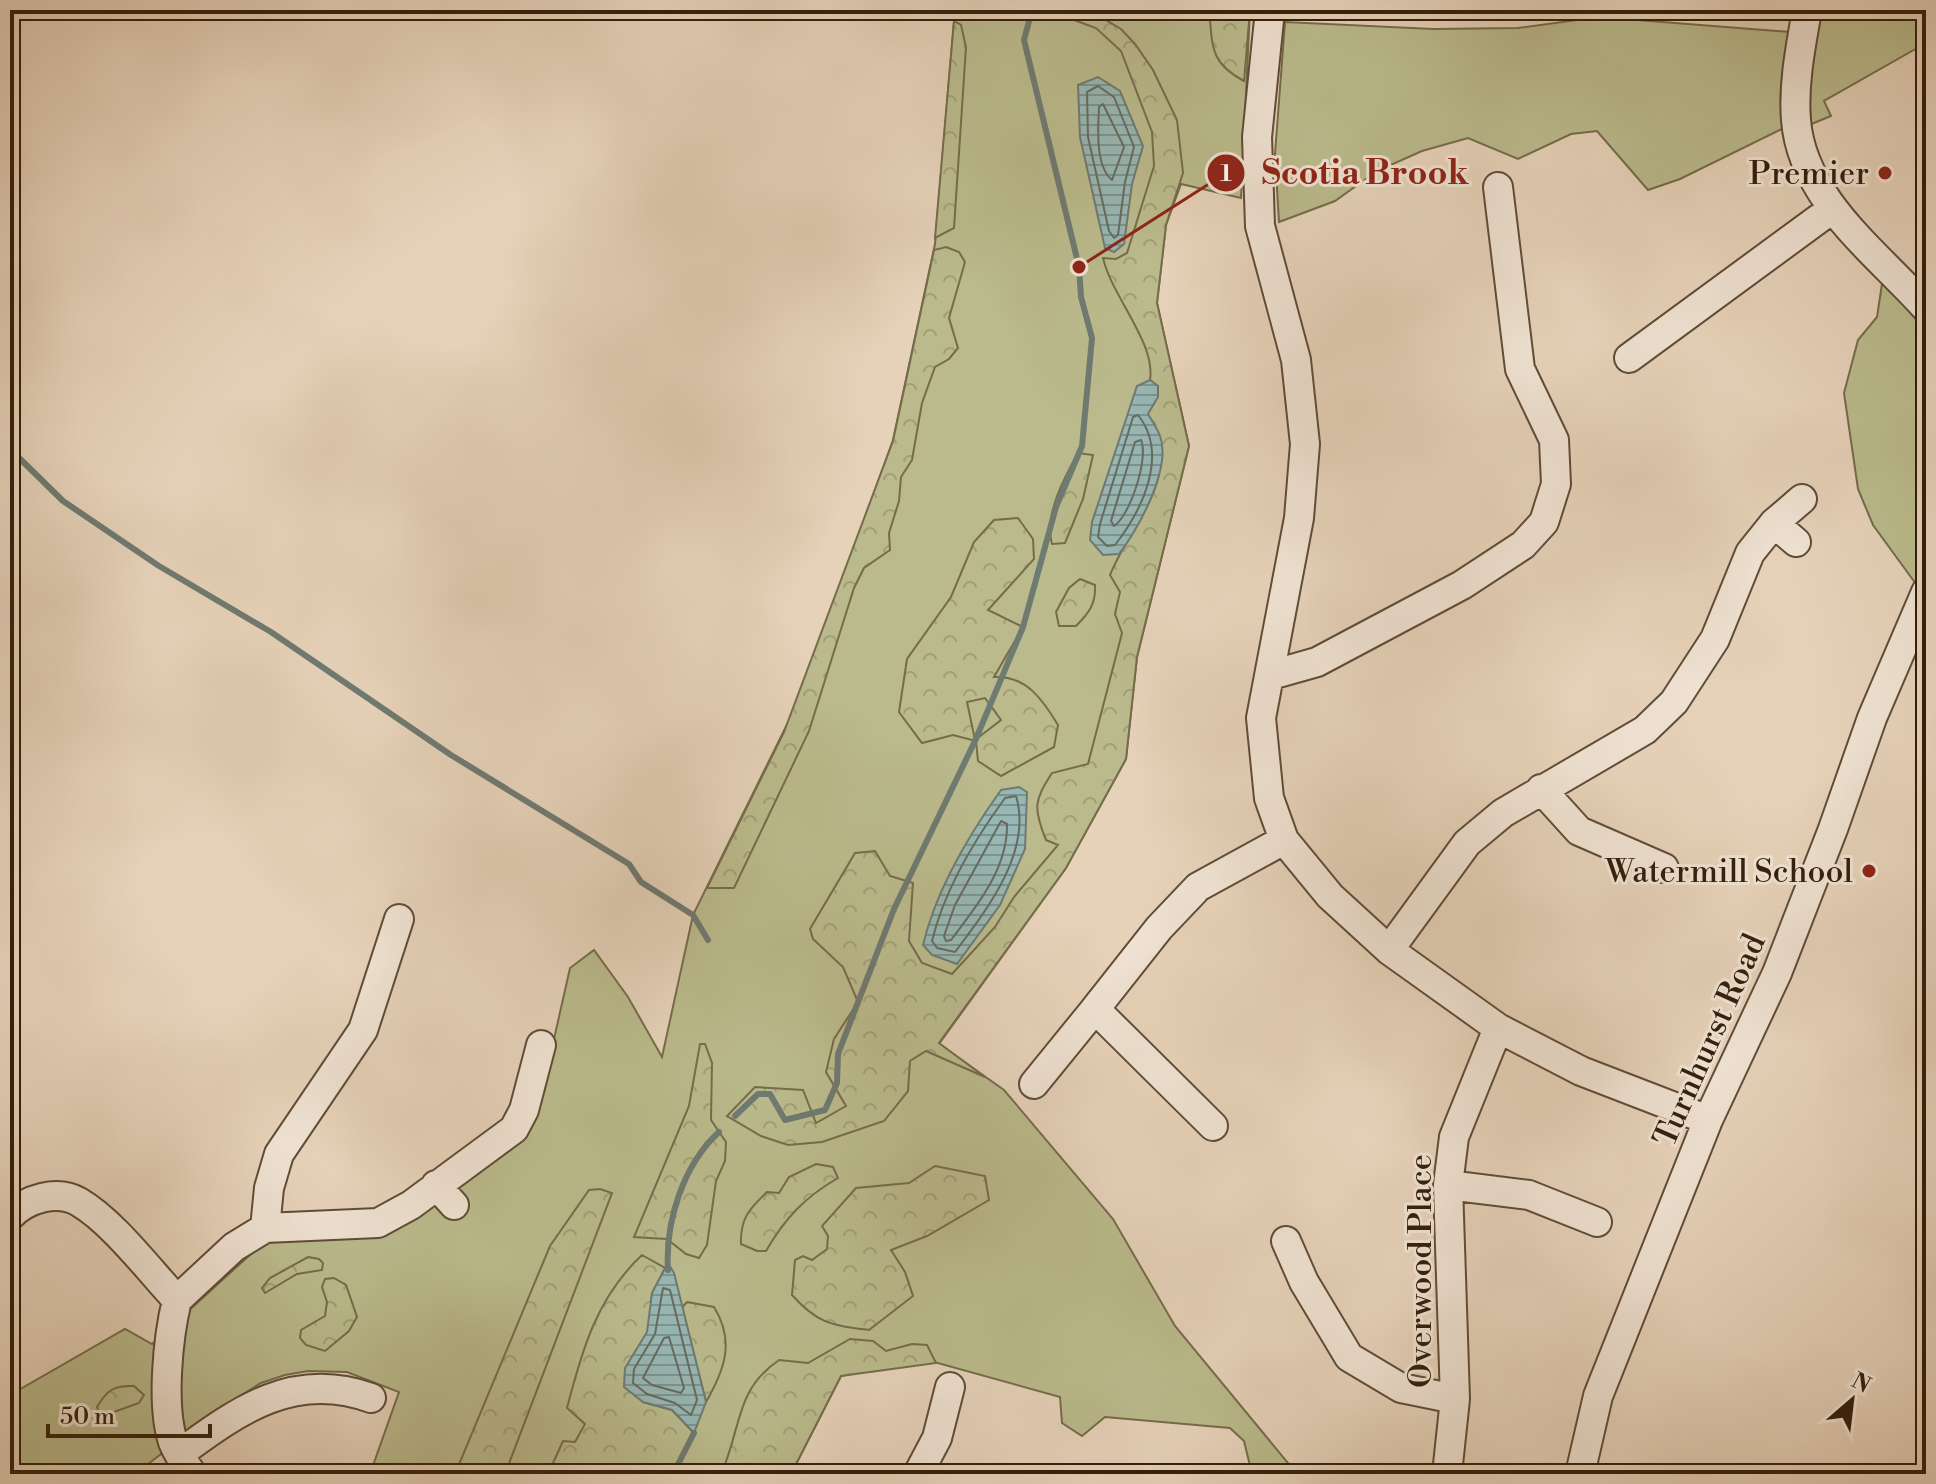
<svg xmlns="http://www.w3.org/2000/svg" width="1936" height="1484" viewBox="0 0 1936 1484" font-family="'Libre Bodoni',serif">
  <defs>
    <pattern id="forest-crowns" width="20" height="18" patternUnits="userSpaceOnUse" patternTransform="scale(2)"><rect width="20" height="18" fill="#baba8c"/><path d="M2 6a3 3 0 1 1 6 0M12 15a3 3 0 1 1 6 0" fill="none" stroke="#a09f78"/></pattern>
    <pattern id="water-rules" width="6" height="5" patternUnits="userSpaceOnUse" patternTransform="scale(2)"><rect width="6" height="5" fill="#97b7b4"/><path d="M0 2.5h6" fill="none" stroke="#7c9491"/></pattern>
  </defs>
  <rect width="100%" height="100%" fill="#e6d2b9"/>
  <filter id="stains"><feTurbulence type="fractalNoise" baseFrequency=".0025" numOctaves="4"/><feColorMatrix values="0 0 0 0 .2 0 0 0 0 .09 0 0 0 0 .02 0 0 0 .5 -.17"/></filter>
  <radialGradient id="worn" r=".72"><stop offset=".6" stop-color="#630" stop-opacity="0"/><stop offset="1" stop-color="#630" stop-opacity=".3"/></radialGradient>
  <!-- green -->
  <path fill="#baba8c" stroke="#766c4c" stroke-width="2" d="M 955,10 L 1250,10 L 1241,198 L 1181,184 L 1166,225 L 1157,303 L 1189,446 L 1137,657 L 1126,759 L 1066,868 L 939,1044 L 1004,1090 L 1113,1219 L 1175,1326 L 1297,1474 L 1252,1474 L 1244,1441 L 1230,1428 L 1105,1417 L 1082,1436 L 1062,1423 L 1060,1397 L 927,1360 L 841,1376 L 791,1474 L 370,1474 L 399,1392 L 347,1372 L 308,1371 L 285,1375 L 261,1383 L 225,1405 L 135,1474 L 10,1474 L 10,1395 L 125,1329 L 152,1344 L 264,1242 L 451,1191 L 547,1070 L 570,968 L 594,950 L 628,997 L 662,1057 L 693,915 L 800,698 L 893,440 L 935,244 Z
    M 1807,10 L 1926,10 L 1926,43 L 1824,101 L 1831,116 L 1797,130 L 1796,122 L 1680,179 L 1648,190 L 1597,131 L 1571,134 L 1518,159 L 1468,138 L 1422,151 L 1377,171 L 1335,201 L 1279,222 L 1275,154 L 1285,22 L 1433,29 L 1518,28 L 1599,17 L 1803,33 Z
    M 1885,264 L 1926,308 L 1924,595 L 1873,525 L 1858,489 L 1844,393 L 1858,340 L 1877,317 Z"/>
  <!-- forest -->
  <path fill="url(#forest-crowns)" stroke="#766c4c" stroke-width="2" fill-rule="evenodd" d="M 1198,10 L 1250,10 L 1244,81 C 1214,65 1212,51 1210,19 Z
    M 1082,11 L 1099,16 L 1121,29 L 1135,44 L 1153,70 L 1177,120 L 1183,173 L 1166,225 L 1157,303 L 1189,446 L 1137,657 L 1126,759 L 1066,868 L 939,1043 L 985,1077 L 926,1051 L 910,1061 L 908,1091 L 884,1121 L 822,1142 L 788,1145 L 761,1136 L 727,1116 L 755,1087 L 803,1090 L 816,1123 L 846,1106 L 826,1072 L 834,1039 L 858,1002 L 843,967 L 813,939 L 810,929 L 855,853 L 875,851 L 890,876 L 913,883 L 909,941 L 922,963 L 952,974 L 995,927 L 1014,897 L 1058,845 L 1046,840 C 1033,808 1034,801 1052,773 L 1088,764 L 1122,633 L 1115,614 L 1120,592 L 1110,575 C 1134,517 1184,480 1147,413 L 1158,386 L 1150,380 C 1156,343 1112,297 1103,258 L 1116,259 L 1127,253 L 1154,166 L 1152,132 L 1121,51 L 1096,28 L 1074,20 Z
    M 954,21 L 961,25 L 966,47 L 954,228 L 935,238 Z
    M 946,247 L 959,252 L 965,262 L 949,318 L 958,348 L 949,359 L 935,367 L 922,403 L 912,460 L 901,477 L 899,501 L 889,533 L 890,550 L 864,568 L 854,588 L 809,731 L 734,888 L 707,888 L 784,732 L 893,441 L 934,250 Z
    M 1078,453 L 1093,455 L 1083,499 L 1065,543 L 1052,544 C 1044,515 1064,478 1078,453 Z
    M 1018,518 L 1033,539 L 1034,559 L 988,610 L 1023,627 L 994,677 C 1026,675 1043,700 1058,725 L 1054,747 L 1001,776 L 978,761 L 976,741 L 953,735 L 922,743 L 899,712 L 907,659 L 951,597 L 974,542 L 994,520 ZM 985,698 L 1001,720 L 975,740 L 967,702 Z
    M 1080,579 L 1095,585 C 1096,604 1089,613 1076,626 L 1059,626 L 1056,612 L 1069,588 Z
    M 700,1044 L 705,1044 L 712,1063 L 711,1120 L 726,1142 L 725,1161 L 716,1181 L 707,1245 L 699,1258 L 686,1254 L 667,1239 L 634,1237 L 689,1106 Z
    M 816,1164 L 833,1167 L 838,1178 C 805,1197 785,1218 766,1251 L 757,1251 L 741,1244 C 740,1219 749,1209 767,1192 L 779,1193 L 789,1177 Z
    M 935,1166 L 985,1176 L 989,1200 L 927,1236 L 891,1250 L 905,1272 L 913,1296 L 869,1330 C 831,1325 818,1324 792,1295 L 795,1260 L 803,1256 L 812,1260 L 827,1249 L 828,1236 L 822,1226 L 856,1188 L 909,1183 Z
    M 600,1189 L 612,1193 L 505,1474 L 455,1474 L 550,1246 L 589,1190 Z
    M 642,1255 L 665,1268 L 652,1293 L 643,1402 L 672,1410 L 694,1433 C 689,1443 684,1461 677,1468 C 659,1484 626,1470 608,1464 L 586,1474 L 548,1474 L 563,1441 L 575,1442 L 585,1424 L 567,1408 C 582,1350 597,1297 642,1255 Z
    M 308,1257 L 319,1259 L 323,1263 L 322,1270 L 297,1274 L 265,1293 L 262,1288 L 270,1278 Z
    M 334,1278 L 346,1285 L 357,1317 L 349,1331 L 325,1351 L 306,1345 L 300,1338 L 301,1330 L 325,1316 L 327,1302 L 322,1287 L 325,1279 Z
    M 687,1302 L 714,1307 C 735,1341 725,1369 706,1402 L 682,1307 Z
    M 850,1339 L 873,1341 L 886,1351 L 912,1344 L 927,1345 L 936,1363 L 841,1376 L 791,1474 L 721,1474 C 742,1428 734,1391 779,1360 L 808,1363 Z
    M 134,1386 L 144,1395 L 139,1403 L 100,1417 L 97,1407 C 107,1390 114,1385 134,1386 Z"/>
  <!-- water -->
  <path fill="url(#water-rules)" stroke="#6f7a71" stroke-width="2" d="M 1098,77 L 1120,91 L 1143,146 L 1132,184 L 1124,244 L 1114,252 L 1105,248 L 1080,137 L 1078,85 Z
    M 1150,380 L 1158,386 L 1158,397 L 1148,414 C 1152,421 1157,428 1160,436 C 1172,468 1138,529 1119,554 L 1103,555 L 1090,540 L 1092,522 L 1137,386 Z
    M 1019,787 L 1027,792 L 1025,849 L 1000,905 L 957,964 L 932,955 L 923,945 C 936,890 968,836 1001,790 Z
    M 668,1263 L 674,1273 L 706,1402 L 694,1433 L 672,1410 L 643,1402 L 624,1387 L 625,1368 L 647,1332 L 652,1293 Z"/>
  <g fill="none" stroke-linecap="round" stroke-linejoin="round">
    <!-- shore -->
    <path stroke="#656b60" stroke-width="2" d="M 1098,86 L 1114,97 L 1134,147 L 1125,182 L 1118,235 L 1114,238 L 1109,231 L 1088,137 L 1087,92 Z
      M 1103,104 L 1124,147 L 1112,180 C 1095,166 1098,128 1099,107 Z
      M 1138,415 C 1169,454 1143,509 1115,545 L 1107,546 L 1098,537 L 1100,524 L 1133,417 Z
      M 1141,440 C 1149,458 1130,516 1114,526 L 1111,521 L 1135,442 Z
      M 1016,796 C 1033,851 986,911 955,952 L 937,948 L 932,941 C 944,891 975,839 1005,798 Z
      M 1001,821 L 1007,824 C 1008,868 977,906 951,940 L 946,941 L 944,936 L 955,905 Z
      M 663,1288 L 670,1290 L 697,1400 L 691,1415 L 675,1403 L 647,1394 L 633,1383 L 634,1369 L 655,1334 Z
      M 669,1337 L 684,1388 L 681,1393 L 652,1385 L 643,1378 L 664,1338 Z"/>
    <!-- stream -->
    <path stroke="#6f7a71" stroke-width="6" d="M 10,449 L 63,501 L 159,566 L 271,632 L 451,755 L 629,864 L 641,882 L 693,915 L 708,940
      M 735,1116 L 758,1094 L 770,1094 L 785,1120 L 825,1110 L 837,1083 L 838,1054 L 894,909 L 975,741 L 1023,627 L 1056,507 L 1082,446 L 1092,338 L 1081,297 L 1079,267 L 1024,40 L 1032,10
      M 668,1270 C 665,1222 683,1165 719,1132
      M 673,1474 L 694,1433"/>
    <defs>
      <path id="minor" d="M 1270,10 L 1257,137 L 1260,226 L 1296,360 L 1305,444 L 1299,518 L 1261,718 L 1269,798 L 1284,840 L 1330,896 L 1389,950 L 1498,1028 L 1581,1071 L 1708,1120
        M 1807,10 C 1801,45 1793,84 1796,120 C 1802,199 1877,253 1926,308
        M 1629,358 L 1832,209
        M 1774,523 L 1796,542
        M 1271,675 L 1317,662 L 1462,585 L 1523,545 L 1544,522 L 1556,484 L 1554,440 L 1520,369 L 1498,187
        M 1541,789 L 1579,831 L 1664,868
        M 1389,950 L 1467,843 L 1503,813 L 1645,730 L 1674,702 L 1715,639 L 1750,553 L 1774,523 L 1802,499
        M 1034,1084 L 1095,1009
        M 1213,1126 L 1095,1009 L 1159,928 L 1198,887 L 1284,840
        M 436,1185 L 454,1205
        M 1448,1185 L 1529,1195 L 1597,1222
        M 10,1216 C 26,1199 57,1189 79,1202 C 113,1222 149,1270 177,1300
        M 265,1228 L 269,1188 L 279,1154 L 363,1030 L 399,919
        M 1286,1241 L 1304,1282 L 1349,1357 L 1401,1388 L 1455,1399
        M 177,1300 L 234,1247 L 265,1228 L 378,1223 L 411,1205 L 514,1129 L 524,1110 L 541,1045
        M 177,1300 C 168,1337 161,1405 173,1442 C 177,1453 185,1464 192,1474
        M 179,1454 C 239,1410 294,1370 371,1398
        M 918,1474 L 937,1438 L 950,1387
        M 1447,1474 L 1455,1399 L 1448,1185 L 1454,1137 L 1498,1028
        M 1580,1474 L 1598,1396 L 1708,1120 L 1777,973 L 1833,829 L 1872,718 L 1926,592"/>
    </defs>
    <!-- minor casing -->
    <use href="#minor" stroke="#604c37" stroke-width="32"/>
    <!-- minor -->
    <use href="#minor" stroke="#efe2d2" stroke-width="28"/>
  </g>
  <!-- markers -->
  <g fill="#8f2418" stroke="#efe2d2" stroke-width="3">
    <circle cx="1885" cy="173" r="8"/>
    <circle cx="1869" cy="871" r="8"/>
  </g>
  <g text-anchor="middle" stroke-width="6" stroke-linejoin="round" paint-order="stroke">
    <!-- poi labels -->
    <g font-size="32" fill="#331f0c" stroke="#efe2d2" text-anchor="end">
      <text x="1869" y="184">Premier</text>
      <text x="1853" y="882">Watermill School</text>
    </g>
    <!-- street labels -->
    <g font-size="32" fill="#331f0c" stroke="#efe2d2">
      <text transform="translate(1709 1040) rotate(-66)" y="11">Turnhurst Road</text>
      <text transform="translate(1420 1271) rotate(-90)" y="11">Overwood Place</text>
    </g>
  </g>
  <!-- callouts -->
  <path fill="none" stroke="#8f2418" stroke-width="3" d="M1079 267L1226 173"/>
  <g fill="#8f2418" stroke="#efe2d2" stroke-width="3">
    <circle cx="1079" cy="267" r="8"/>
    <circle cx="1226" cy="173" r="20"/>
  </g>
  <g font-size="24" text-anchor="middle" font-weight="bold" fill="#fff">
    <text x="1226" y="181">1</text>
  </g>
  <g font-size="34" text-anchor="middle" font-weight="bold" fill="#8f2418" stroke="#efe2d2" stroke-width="6" stroke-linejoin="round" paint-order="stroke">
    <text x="1365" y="184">Scotia Brook</text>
  </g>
  <!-- margin -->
  <rect width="1936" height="1484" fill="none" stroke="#e6d2b9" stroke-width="40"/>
  <rect x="12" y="12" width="1912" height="1460" fill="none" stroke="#331f0c" stroke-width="4"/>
  <rect x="20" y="20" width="1896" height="1444" fill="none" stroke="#331f0c" stroke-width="2"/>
  <!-- north arrow -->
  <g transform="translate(1852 1400) rotate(28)" stroke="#efe2d2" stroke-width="6" paint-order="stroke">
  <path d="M0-6L14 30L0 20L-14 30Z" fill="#331f0c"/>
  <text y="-12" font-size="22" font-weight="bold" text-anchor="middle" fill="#331f0c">N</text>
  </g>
  <!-- scale -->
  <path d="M48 1424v12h162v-12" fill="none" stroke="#331f0c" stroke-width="4"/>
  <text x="60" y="1424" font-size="24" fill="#331f0c" stroke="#efe2d2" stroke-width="6" paint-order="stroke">50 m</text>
  <rect width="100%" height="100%" filter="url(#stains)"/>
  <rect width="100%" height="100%" fill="url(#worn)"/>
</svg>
